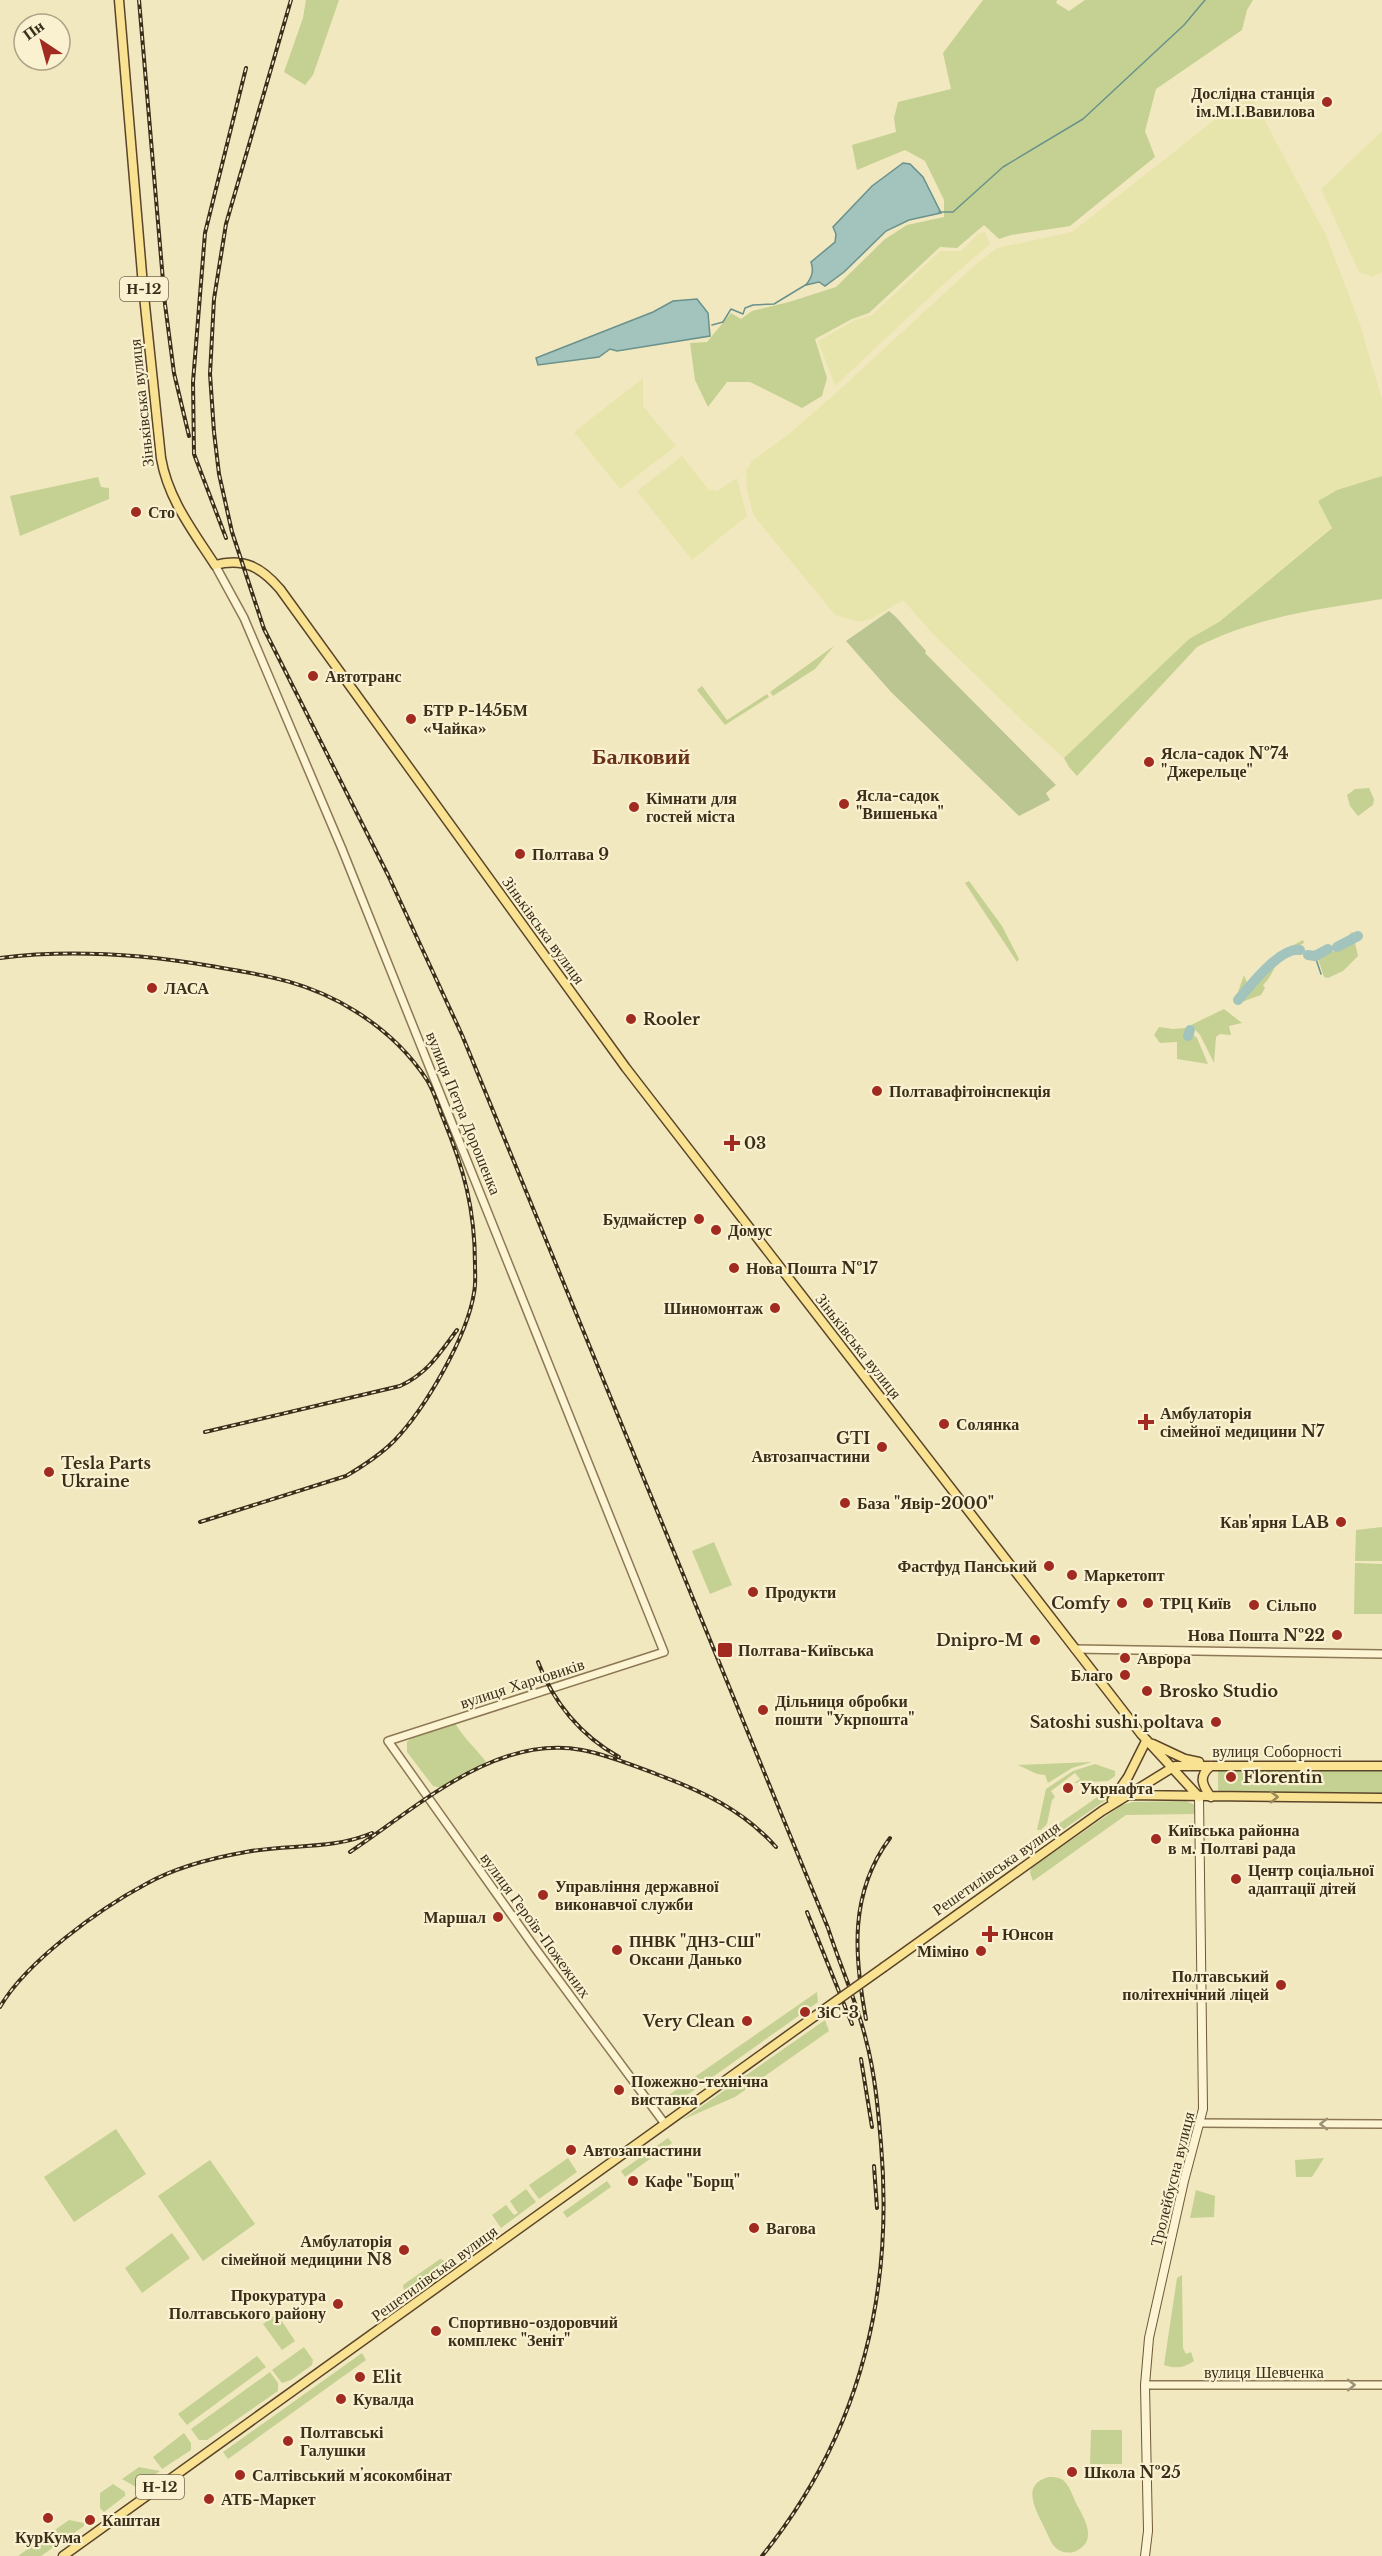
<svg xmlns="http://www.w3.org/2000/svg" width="1382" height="2556" viewBox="0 0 1382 2556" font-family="'Libre Baskerville',serif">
  <rect width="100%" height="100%" fill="#f2e8bf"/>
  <!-- farmland -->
  <path fill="#e8e5ac" d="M 1251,95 L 1326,235 L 1360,324 L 1382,399 L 1382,476 L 1337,490 L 1318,501 L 1332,527 L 1219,622 L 1189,639 L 1064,758 L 1029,727 L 933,634 L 903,600 L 873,618 L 860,622 L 835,615 L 754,516 L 747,491 L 746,471 L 752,461 L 789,434 L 837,392 L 976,264 L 997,248 L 1072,232 L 1231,107 Z
    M 1382,131 L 1382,272 L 1372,277 L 1359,272 L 1321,189 Z
    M 985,232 L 990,244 L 947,281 L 835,386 L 818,341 L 855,320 L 872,315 L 940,251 L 961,251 L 978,234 Z
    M 643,378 L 643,406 L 676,446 L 620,489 L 574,432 Z
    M 682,456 L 709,490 L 717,491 L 737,478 L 747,516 L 692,560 L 637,491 Z"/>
  <!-- green -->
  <path fill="#c4d192" d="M 306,0 L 339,0 L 313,75 L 305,85 L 284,72 L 303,18 Z
    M 983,0 L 1057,0 L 1056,3 L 1069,11 L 1085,0 L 1253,0 L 1247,10 L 1242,30 L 1156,89 L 1145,131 L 1155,157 L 1070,226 L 1011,235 L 999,239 L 984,225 L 957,248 L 940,247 L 869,313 L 852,319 L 815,339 L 827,378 L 822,396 L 802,408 L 750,382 L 727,382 L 708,407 L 695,380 L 690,343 L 707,342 L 731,313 L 741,319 L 752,311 L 789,302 L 836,287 L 885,239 L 907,225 L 944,217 L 944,200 L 925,161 L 905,150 L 857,170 L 852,145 L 896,132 L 894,118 L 898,102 L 951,89 L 943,53 Z
    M 1382,476 L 1382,599 C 1319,609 1254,617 1197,647 L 1077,776 L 1069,767 L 1064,758 L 1189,639 L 1219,622 L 1332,528 L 1318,501 L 1337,490 Z
    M 98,477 L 101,487 L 109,488 L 109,499 L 20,536 L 10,496 Z
    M 834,646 L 815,669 L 773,696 L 770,692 Z
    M 702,686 L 727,720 L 767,694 L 769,697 L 725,725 L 697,690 Z
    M 1369,788 L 1374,799 L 1373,805 L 1358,816 L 1350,806 L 1347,795 L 1355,789 Z
    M 969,881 L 1002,926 L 1019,959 L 1017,962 L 965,883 Z
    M 1352,932 L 1359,937 L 1355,943 L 1358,956 L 1343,971 L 1328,978 L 1324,977 L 1318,959 L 1313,956 L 1322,950 L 1332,952 Z
    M 1303,940 L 1304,943 C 1299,945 1279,960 1276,965 C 1272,973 1270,978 1263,985 L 1265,988 L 1261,995 L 1239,1003 L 1237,995 L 1244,975 L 1247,983 L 1288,948 Z
    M 1224,1009 L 1242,1023 L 1229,1026 L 1231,1035 L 1220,1034 L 1216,1037 L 1214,1063 L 1200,1035 L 1191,1025 Z
    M 1159,1027 L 1173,1029 L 1186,1028 L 1197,1038 L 1208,1064 L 1177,1059 L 1177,1042 L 1160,1043 L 1154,1035 Z
    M 1382,1527 L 1382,1561 L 1355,1561 L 1356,1530 Z
    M 714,1542 L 732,1585 L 710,1594 L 692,1551 Z
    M 1355,1563 L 1382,1564 L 1382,1614 L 1354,1614 Z
    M 455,1722 C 458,1732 479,1752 486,1762 L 441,1788 L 433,1786 L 407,1752 L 407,1742 L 416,1734 Z
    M 1092,1762 L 1072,1768 L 1048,1783 L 1045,1775 L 1037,1774 L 1018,1765 Z
    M 1095,1764 L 1115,1771 L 1115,1776 L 1108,1781 L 1074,1783 L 1080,1779 L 1075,1773 L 1051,1791 L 1055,1797 L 1052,1800 L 1047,1824 L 1041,1830 L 1037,1830 L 1046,1789 L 1073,1771 Z
    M 1218,1770 L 1382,1770 L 1382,1795 L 1218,1794 Z
    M 1112,1787 L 1116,1788 L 1116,1793 L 1048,1840 L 1043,1840 L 1044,1834 Z
    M 1186,1801 L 1195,1805 L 1196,1814 L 1126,1815 L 1033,1881 L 1030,1873 L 1031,1868 L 1122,1805 L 1133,1802 Z
    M 817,1992 L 818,2002 L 669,2108 L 663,2099 Z
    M 825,2020 L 829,2031 L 735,2097 L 682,2120 Z
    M 116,2129 L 146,2174 L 74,2222 L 44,2177 Z
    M 668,2138 L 672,2143 L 625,2177 L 621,2171 Z
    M 568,2158 L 577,2172 L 539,2199 L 529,2185 Z
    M 1324,2158 L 1312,2177 L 1296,2177 L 1295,2160 Z
    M 210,2160 L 255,2224 L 203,2261 L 158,2196 Z
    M 607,2181 L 611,2187 L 567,2218 L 563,2212 Z
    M 526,2189 L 536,2202 L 501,2228 L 492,2215 L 506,2205 L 514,2215 L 518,2213 L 510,2201 Z
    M 1196,2190 L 1215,2196 L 1214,2217 L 1190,2218 Z
    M 172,2233 L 190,2258 L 142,2293 L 125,2268 Z
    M 440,2259 L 445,2261 L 446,2269 L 413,2292 L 404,2290 L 403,2285 Z
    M 1182,2275 L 1183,2348 L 1186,2354 L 1191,2352 L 1194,2361 C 1184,2368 1176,2369 1164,2365 L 1177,2278 Z
    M 277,2314 L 295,2341 L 282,2350 L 263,2324 Z
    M 304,2347 L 313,2360 L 312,2365 L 291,2380 L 282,2383 L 272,2370 Z
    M 362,2353 L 366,2360 L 228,2459 L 223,2452 Z
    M 257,2356 L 266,2367 L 187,2425 L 178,2414 Z
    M 270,2372 L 278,2383 L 278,2391 L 207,2440 L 199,2440 L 191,2429 Z
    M 1091,2430 L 1122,2430 L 1122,2464 L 1090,2464 Z
    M 184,2433 L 191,2443 L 191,2450 L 162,2469 L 153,2457 Z
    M 139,2467 L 160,2471 L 136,2487 L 122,2479 Z
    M 1049,2477 C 1054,2477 1058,2477 1063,2480 C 1070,2486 1073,2497 1077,2505 C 1086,2521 1098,2542 1074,2552 C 1067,2553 1062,2553 1056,2548 C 1050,2543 1048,2534 1044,2527 C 1036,2510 1020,2484 1049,2477 Z
    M 113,2484 L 125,2492 L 125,2496 L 104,2512 L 100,2508 L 100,2493 Z
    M 69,2520 L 84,2523 L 84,2526 L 41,2556 L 18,2556 Z"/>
  <!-- cemetery -->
  <path fill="#bac592" d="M 889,611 L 896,617 L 926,651 L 925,653 L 1056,785 L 1046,793 L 1050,800 L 1019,816 L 891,692 L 846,641 Z"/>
  <!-- water -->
  <path fill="#a3c3bd" stroke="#69928c" stroke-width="1.5" d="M 903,163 L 910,164 L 923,177 L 941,213 L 909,220 L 886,231 L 844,272 L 825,286 L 819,282 L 806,285 C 812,277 814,271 811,262 L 835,242 L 836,234 L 833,227 L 872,186 Z
    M 697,299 L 708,313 L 710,336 L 617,351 L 610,349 L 599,357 L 538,365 L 536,358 L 653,312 L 673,301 Z"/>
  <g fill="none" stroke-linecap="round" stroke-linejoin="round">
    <!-- stream -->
    <path stroke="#69928c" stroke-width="1.5" d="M 939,212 L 953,212 L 1003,167 L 1083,119 L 1184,25 L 1205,0
      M 712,325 L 723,322 L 731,309 L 743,314 L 745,308 L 753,305 L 774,304 L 807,284
      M 1315,956 L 1321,974"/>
    <!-- river -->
    <path stroke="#a3c3bd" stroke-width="10" d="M 1337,947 L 1358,936
      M 1308,955 L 1315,956 L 1328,949
      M 1238,1000 C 1251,985 1280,947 1300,950
      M 1188,1036 L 1190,1030"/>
    <defs>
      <path id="tertiary" d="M 215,565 L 244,618 L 342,849 L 664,1652 L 388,1741 L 535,1948 L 665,2124
        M 1075,1649 L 1382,1654
        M 1200,2123 L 1382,2124
        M 1145,2385 L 1382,2385"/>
      <path id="secondary" d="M 1145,2556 L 1148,2531 L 1145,2385 L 1149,2338 L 1184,2181 L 1203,2109 L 1199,1797"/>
      <path id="primary" d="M 119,0 L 143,286 L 161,458 C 168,499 193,531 215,565 C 244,557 262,568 280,589 L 626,1068 L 1141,1734 L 1199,1797
        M 1153,1744 L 1185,1759 L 1199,1762
        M 1211,1766 C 1198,1776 1202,1785 1211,1797
        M 1126,1795 L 1382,1798
        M 1112,1800 L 1128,1777 L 1146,1741
        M 884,1967 L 1102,1811 L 1175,1766 L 1382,1766
        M 63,2556 L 822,2011"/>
    </defs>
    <!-- tertiary casing -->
    <use href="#tertiary" stroke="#8d7855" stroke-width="10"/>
    <!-- secondary casing -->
    <use href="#secondary" stroke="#6e5939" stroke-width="10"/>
    <!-- primary casing -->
    <use href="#primary" stroke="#5a452a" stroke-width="11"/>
    <!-- tertiary -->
    <use href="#tertiary" stroke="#fcf4d3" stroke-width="7"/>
    <!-- secondary -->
    <use href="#secondary" stroke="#fcf4d3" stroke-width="8"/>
    <!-- primary -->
    <use href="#primary" stroke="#f9e393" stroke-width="8"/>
    <defs>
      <path id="rail" d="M 139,0 L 165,304 L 174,373 L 189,436
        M 291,0 L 226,224 L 214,299 L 210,374 L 214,432 L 219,474 L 232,532 L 264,629 L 388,875 L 462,1035 L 828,1928 C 840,1966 857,2002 866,2040 C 875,2074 878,2109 881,2144 C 894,2297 859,2436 762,2556
        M 226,538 L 194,454 L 193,382 L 205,233 L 246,68
        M 0,958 C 71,949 140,954 211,966 C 264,975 307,981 355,1011 C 384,1029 408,1051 427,1080 C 434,1091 438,1106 443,1118 C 464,1169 475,1209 475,1265 C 475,1274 476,1283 474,1293 C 467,1337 425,1409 394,1441 C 380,1455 363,1466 346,1476 L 200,1522
        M 205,1432 L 400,1386 C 428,1373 439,1354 457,1330
        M 538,1662 C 553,1702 581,1736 619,1757
        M 350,1852 C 418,1807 495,1734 582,1750 C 608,1755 632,1765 656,1774 C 702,1791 743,1810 776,1847
        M 807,1912 L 852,2024
        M 0,2007 C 26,1962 99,1909 146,1884 C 176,1867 212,1858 246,1852 C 287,1844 333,1850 372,1833
        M 866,2019 C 854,1955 849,1893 890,1838
        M 861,2059 L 872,2127
        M 874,2166 L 877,2208"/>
    </defs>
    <!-- rail casing -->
    <use href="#rail" stroke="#3b2e1b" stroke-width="4"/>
    <!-- rail -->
    <use href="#rail" stroke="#f9f1cf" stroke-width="1.5" stroke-dasharray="4.5" stroke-linecap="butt"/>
    <defs>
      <path id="primary-bridge" d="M 822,2011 L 884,1967"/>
    </defs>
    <!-- primary-bridge casing -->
    <use href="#primary-bridge" stroke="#5a452a" stroke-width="11" stroke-linecap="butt"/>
    <!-- primary-bridge -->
    <use href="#primary-bridge" stroke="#f9e393" stroke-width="8"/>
  </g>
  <!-- one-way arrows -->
  <defs><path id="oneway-chevron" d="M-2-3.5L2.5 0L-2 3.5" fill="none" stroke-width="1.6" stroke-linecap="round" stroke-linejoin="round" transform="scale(1.5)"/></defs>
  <use stroke="#9a8857" href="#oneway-chevron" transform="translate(1274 1797)"/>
  <g stroke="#9c9177">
    <use href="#oneway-chevron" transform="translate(1324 2124) rotate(-180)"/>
    <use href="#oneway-chevron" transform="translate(1351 2385)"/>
  </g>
  <!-- markers -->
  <g fill="#a12b20" stroke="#f9f1cf" stroke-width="2">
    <circle cx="1327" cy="102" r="6"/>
    <circle cx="136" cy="512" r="6"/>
    <circle cx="313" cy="676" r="6"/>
    <circle cx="411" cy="719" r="6"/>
    <circle cx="1149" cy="762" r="6"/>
    <circle cx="844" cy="804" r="6"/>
    <circle cx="634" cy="807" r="6"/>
    <circle cx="520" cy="854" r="6"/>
    <circle cx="152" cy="988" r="6"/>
    <circle cx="631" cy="1019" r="6"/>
    <circle cx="877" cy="1091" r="6"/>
    <path d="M729 1134h6v6h6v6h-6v6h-6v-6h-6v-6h6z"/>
    <circle cx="699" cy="1219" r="6"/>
    <circle cx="716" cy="1230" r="6"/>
    <circle cx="734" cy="1268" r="6"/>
    <circle cx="775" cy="1308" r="6"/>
    <path d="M1143 1413h6v6h6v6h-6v6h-6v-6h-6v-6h6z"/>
    <circle cx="944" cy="1424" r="6"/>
    <circle cx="882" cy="1447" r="6"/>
    <circle cx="49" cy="1472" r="6"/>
    <circle cx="845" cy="1503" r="6"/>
    <circle cx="1341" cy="1522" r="6"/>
    <circle cx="1049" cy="1566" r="6"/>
    <circle cx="1072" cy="1575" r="6"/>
    <circle cx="753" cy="1592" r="6"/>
    <circle cx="1122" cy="1603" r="6"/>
    <circle cx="1148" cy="1603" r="6"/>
    <circle cx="1254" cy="1605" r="6"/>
    <circle cx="1337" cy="1635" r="6"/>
    <circle cx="1035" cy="1640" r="6"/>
    <rect x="717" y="1642" width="16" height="16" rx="3"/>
    <circle cx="1125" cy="1658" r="6"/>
    <circle cx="1125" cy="1675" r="6"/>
    <circle cx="1147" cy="1691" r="6"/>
    <circle cx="763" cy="1710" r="6"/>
    <circle cx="1216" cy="1722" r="6"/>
    <circle cx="1231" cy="1777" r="6"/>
    <circle cx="1068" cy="1788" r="6"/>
    <circle cx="1156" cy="1839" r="6"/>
    <circle cx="1236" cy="1879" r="6"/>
    <circle cx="543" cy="1895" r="6"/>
    <circle cx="498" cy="1917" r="6"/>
    <path d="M987 1925h6v6h6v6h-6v6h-6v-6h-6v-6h6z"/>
    <circle cx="617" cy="1950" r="6"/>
    <circle cx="981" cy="1951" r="6"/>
    <circle cx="1281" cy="1985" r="6"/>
    <circle cx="805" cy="2012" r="6"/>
    <circle cx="747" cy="2021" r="6"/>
    <circle cx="619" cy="2090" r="6"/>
    <circle cx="571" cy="2150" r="6"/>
    <circle cx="633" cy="2181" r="6"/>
    <circle cx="754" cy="2228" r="6"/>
    <circle cx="404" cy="2250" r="6"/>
    <circle cx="338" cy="2304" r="6"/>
    <circle cx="436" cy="2331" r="6"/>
    <circle cx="360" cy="2377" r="6"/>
    <circle cx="341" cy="2399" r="6"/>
    <circle cx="288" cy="2441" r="6"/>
    <circle cx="1072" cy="2472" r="6"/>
    <circle cx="240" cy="2475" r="6"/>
    <circle cx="209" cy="2499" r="6"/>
    <circle cx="48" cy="2518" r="6"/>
    <circle cx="90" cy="2520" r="6"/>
  </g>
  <g text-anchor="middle" stroke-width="4.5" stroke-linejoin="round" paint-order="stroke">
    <!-- shield labels -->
    <g fill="#f9f1cf" stroke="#746851" stroke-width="1.5">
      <rect x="120" y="277" width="48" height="24" rx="4.5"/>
      <rect x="136" y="2475" width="48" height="24" rx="4.5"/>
    </g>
    <g font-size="15" font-weight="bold" fill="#3b2e1b">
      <text x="144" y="294">Н-12</text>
      <text x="160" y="2492">Н-12</text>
    </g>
    <!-- poi labels -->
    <g font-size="16" font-weight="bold" fill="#3b2e1b" stroke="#f9f1cf" text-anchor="start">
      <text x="1315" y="99" text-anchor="end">Дослідна станція<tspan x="1315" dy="18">ім.М.І.Вавилова</tspan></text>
      <text x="148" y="518">Сто</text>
      <text x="325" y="682">Автотранс</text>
      <text x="423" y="716">БТР Р-145БМ<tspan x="423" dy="18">«Чайка»</tspan></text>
      <text x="1161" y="759">Ясла-садок №74<tspan x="1161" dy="18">"Джерельце"</tspan></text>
      <text x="856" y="801">Ясла-садок<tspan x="856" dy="18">"Вишенька"</tspan></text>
      <text x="646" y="804">Кімнати для<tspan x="646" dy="18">гостей міста</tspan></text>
      <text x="532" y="860">Полтава 9</text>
      <text x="164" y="994">ЛАСА</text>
      <text x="643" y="1025">Rooler</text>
      <text x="889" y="1097">Полтавафітоінспекція</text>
      <text x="744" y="1149">03</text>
      <text x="687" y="1225" text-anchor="end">Будмайстер</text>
      <text x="728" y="1236">Домус</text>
      <text x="746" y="1274">Нова Пошта №17</text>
      <text x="763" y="1314" text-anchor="end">Шиномонтаж</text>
      <text x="1160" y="1419">Амбулаторія<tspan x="1160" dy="18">сімейної медицини N7</tspan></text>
      <text x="956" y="1430">Солянка</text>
      <text x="870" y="1444" text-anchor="end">GTI<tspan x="870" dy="18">Автозапчастини</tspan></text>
      <text x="61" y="1469">Tesla Parts<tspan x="61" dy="18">Ukraine</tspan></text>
      <text x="857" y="1509">База "Явір-2000"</text>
      <text x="1329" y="1528" text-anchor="end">Кав'ярня LAB</text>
      <text x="1037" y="1572" text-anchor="end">Фастфуд Панський</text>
      <text x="1084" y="1581">Маркетопт</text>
      <text x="765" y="1598">Продукти</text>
      <text x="1110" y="1609" text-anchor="end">Comfy</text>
      <text x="1160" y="1609">ТРЦ Київ</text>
      <text x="1266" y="1611">Сільпо</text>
      <text x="1325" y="1641" text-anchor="end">Нова Пошта №22</text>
      <text x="1023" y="1646" text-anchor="end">Dnipro-M</text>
      <text x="738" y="1656">Полтава-Київська</text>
      <text x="1137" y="1664">Аврора</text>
      <text x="1113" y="1681" text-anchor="end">Благо</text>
      <text x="1159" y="1697">Brosko Studio</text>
      <text x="775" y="1707">Дільниця обробки<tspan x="775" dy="18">пошти "Укрпошта"</tspan></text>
      <text x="1204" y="1728" text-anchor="end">Satoshi sushi poltava</text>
      <text x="1243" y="1783">Florentin</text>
      <text x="1080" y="1794">Укрнафта</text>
      <text x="1168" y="1836">Київська районна<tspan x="1168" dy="18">в м. Полтаві рада</tspan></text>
      <text x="1248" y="1876">Центр соціальної<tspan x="1248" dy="18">адаптації дітей</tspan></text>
      <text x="555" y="1892">Управління державної<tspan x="555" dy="18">виконавчої служби</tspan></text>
      <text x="486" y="1923" text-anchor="end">Маршал</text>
      <text x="1002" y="1940">Юнсон</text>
      <text x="629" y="1947">ПНВК "ДНЗ-СШ"<tspan x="629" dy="18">Оксани Данько</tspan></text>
      <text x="969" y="1957" text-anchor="end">Міміно</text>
      <text x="1269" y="1982" text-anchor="end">Полтавський<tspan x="1269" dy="18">політехнічний ліцей</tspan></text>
      <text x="817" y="2018">ЗіС-3</text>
      <text x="735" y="2027" text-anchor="end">Very Clean</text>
      <text x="631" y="2087">Пожежно-технічна<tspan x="631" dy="18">виставка</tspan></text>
      <text x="583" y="2156">Автозапчастини</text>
      <text x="645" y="2187">Кафе "Борщ"</text>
      <text x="766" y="2234">Вагова</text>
      <text x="392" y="2247" text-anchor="end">Амбулаторія<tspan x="392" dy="18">сімейной медицини N8</tspan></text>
      <text x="326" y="2301" text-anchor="end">Прокуратура<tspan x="326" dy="18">Полтавського району</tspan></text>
      <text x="448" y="2328">Спортивно-оздоровчий<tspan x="448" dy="18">комплекс "Зеніт"</tspan></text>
      <text x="372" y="2383">Elit</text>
      <text x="353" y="2405">Кувалда</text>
      <text x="300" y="2438">Полтавські<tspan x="300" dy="18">Галушки</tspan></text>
      <text x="1084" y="2478">Школа №25</text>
      <text x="252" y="2481">Салтівський мʼясокомбінат</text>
      <text x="221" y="2505">АТБ-Маркет</text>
      <text x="102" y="2526">Каштан</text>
      <text x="48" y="2543" text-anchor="middle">КурКума</text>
    </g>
    <!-- street labels -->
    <g font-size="16" fill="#3b2e1b" stroke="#f9f1cf">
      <text transform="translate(141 403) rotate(-96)" y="6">Зіньківська вулиця</text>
      <text transform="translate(544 930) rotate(54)" y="6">Зіньківська вулиця</text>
      <text transform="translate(464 1113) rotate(68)" y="6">вулиця Петра Дорошенка</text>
      <text transform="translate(859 1346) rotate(52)" y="6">Зіньківська вулиця</text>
      <text transform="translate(522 1683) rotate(-18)" y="6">вулиця Харчовиків</text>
      <text x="1277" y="1757">вулиця Соборності</text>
      <text transform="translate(996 1868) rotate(-35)" y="6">Решетилівська вулиця</text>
      <text transform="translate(536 1925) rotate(54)" y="6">вулиця Героїв-Пожежних</text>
      <text transform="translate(1172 2179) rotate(-76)" y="6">Тролейбусна вулиця</text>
      <text transform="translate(434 2273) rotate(-36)" y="6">Решетилівська вулиця</text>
      <text x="1264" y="2378">вулиця Шевченка</text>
    </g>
    <!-- district labels -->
    <g font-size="22" font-weight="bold" fill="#6b3117" stroke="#f9f1cf">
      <text x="641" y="764">Балковий</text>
    </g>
  </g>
  <!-- north arrow -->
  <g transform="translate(42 42) rotate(324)"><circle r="28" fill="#f9f1cf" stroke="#ada387" stroke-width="1.5"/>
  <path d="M0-4.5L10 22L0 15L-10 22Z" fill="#a12b20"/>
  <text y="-9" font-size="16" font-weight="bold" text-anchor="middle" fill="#3b2e1b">Пн</text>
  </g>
</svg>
